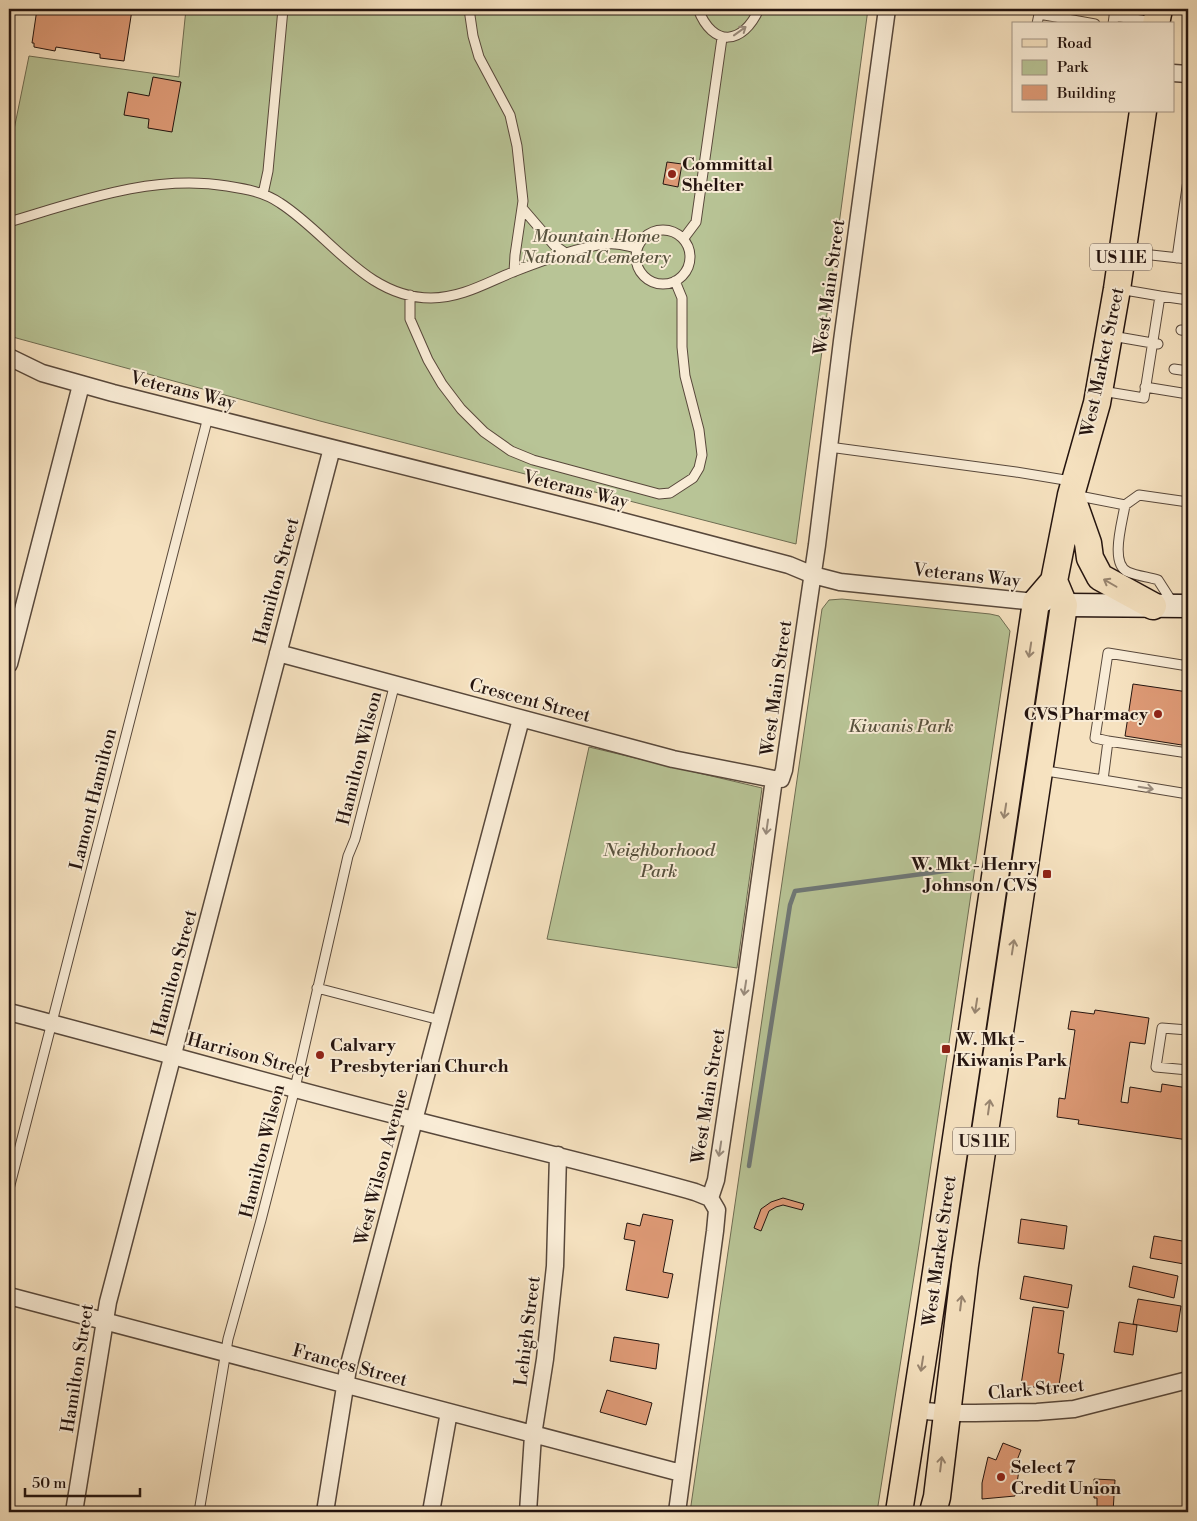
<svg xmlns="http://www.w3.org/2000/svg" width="1197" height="1521" viewBox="0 0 1197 1521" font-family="'Libre Bodoni',serif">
  <rect width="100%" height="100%" fill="#f6e2c0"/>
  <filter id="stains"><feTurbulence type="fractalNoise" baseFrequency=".004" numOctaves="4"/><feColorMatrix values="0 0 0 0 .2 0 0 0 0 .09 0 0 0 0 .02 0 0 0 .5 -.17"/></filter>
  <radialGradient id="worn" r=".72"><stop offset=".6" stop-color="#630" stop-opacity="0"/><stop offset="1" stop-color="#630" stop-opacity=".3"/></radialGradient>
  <!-- green -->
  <path fill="#b8c496" stroke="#6e6c52" d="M 186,9 L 868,9 L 796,544 L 320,421 L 9,336 L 9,154 L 29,56 L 179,77 Z
    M 842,599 L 990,614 L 999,616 L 1010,631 L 919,1245 L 877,1512 L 690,1512 L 822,609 L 829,600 Z
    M 589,747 L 762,788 L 737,968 L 547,939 Z"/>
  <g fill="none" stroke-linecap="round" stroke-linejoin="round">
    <!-- stream -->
    <path stroke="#6f7877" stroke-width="4.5" d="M 749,1166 L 790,905 L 795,891 L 967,868"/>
  </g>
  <!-- building -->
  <path fill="#de9a76" stroke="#24140f" d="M 37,9 L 124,9 L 132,10 L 124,61 L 100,58 L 100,54 L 56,47 L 55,51 L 34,47 L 34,43 L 32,43 Z
    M 153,77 L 181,82 L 172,132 L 148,128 L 149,119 L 124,115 L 128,92 L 149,96 Z
    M 667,162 L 682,164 L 678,187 L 663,184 Z
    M 1133,684 L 1188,692 L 1188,746 L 1125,736 Z
    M 1095,1010 L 1149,1018 L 1145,1044 L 1130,1042 L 1121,1102 L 1128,1103 L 1130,1087 L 1161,1092 L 1162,1084 L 1188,1088 L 1188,1140 L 1078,1124 L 1079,1120 L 1057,1117 L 1059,1098 L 1065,1099 L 1075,1030 L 1068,1029 L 1071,1011 L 1094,1014 Z
    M 783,1198 L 804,1204 L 802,1210 L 783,1205 L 776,1207 L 769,1211 L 761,1231 L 754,1228 L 761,1209 L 771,1202 Z
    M 643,1214 L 673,1220 L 663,1272 L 673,1274 L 668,1298 L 626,1290 L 635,1241 L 624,1239 L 627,1223 L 640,1226 Z
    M 1021,1219 L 1067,1226 L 1064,1249 L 1018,1243 Z
    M 1154,1236 L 1188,1242 L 1184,1264 L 1150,1258 Z
    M 1133,1266 L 1178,1276 L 1174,1298 L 1129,1287 Z
    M 1024,1276 L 1072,1285 L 1068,1308 L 1020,1299 Z
    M 1138,1299 L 1181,1306 L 1177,1332 L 1133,1324 Z
    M 1033,1307 L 1064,1311 L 1058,1353 L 1064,1354 L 1058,1391 L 1021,1385 Z
    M 1119,1322 L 1137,1325 L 1133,1355 L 1114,1352 Z
    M 614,1337 L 659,1344 L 656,1369 L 610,1361 Z
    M 607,1390 L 652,1403 L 646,1425 L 600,1412 Z
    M 1003,1443 L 1021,1450 L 1014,1468 L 1019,1470 L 1015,1496 L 982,1499 L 982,1483 L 988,1457 L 996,1460 Z
    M 1094,1479 L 1115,1480 L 1113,1512 L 1097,1511 L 1097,1498 L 1094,1498 Z"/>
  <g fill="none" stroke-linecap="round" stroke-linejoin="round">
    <defs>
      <path id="lane" d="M 469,9 L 473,36 L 479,57 L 510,115 L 517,146 L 523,201 L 515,255 L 514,272
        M 698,9 C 713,48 743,45 759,9
        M 1114,16 L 1154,22
        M 1037,24 L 1039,14 L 1095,24
        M 1113,24 L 1115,9
        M 263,194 L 268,171 L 283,9
        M 523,209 L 554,245 L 567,254
        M 9,222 C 80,201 152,174 227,186 C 246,189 264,192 280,203 C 330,235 366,298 431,298 C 461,298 486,283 513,272 C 536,263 591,242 615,244 C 622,244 630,247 637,248
        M636 257a27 27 0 1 1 54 0a27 27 0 1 1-54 0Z
        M 684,238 L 696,222 L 722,38
        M 1124,252 L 1188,259
        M 1177,258 L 1188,180
        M 410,295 L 410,319 L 428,360 L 442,384 L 461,409 L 484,432 L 511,451 L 533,460 L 659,494 L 670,493 L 693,478 L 699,468 L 702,455 L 699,430 L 685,376 L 682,347 L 682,298 L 675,281
        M 1160,296 L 1188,300
        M 1181,330 L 1188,331
        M 1112,336 L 1158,344
        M 1174,369 L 1188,371
        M 1145,387 L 1188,394
        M 1102,391 L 1144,398 L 1160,296 L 1119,289
        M 829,447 L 1016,472 L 1071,481
        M 1074,495 L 1125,505
        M 1174,605 L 1158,580 C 1149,577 1137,576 1128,572 C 1109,564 1123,520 1125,505 L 1139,495 L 1188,502
        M 1108,741 L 1188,753
        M 1040,770 L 1103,780 L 1108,741 L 1095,738 L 1108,653 L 1188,666
        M 1103,780 L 1188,794
        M 317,988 L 440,1020
        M 1188,1030 L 1162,1028 L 1156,1067 L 1188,1070
        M 9,1189 L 208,417
        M 199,1512 L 228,1339 L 261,1220 L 295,1088 L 348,856 L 355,839 L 395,683"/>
      <path id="street" d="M 1173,73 L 1188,74
        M 9,357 L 42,373 L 113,393 L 599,515 L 789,565 L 813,575 L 840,582 L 1045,603
        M 278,653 L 673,759 L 774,779 L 781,779 L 784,770 L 817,545 L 842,341 L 887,9
        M 9,664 L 81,385
        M 9,1012 C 144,1047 278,1086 414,1120 C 508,1144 602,1166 695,1192 L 710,1198
        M 9,1296 L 681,1473
        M 915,1410 L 947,1413 L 975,1413 L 1037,1412 L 1074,1409 L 1188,1380
        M 74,1512 L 108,1302 L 332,448
        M 325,1512 L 348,1368 L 521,719
        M 431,1512 L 449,1412
        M 528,1512 L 533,1435 L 545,1359 L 555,1266 L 558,1155
        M 677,1512 L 715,1231 L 717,1210 L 710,1198 L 716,1180 L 746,979 L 774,779"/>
      <path id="secondary" d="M 1064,605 L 1188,606"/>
      <path id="primary" d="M 1156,24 L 1159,9
        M 1071,495 L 1088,543 L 1090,558 L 1100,577 L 1153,606
        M 899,1512 L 929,1319 L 1036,602 L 1054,581 L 1071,495 L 1097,403 L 1117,289 L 1143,111
        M 933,1512 L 937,1497 L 965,1265 L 1064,605 L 1054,581"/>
    </defs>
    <!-- lane casing -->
    <use href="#lane" stroke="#58483b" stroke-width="11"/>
    <!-- street casing -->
    <use href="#street" stroke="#58483b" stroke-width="19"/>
    <!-- secondary casing -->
    <use href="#secondary" stroke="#24140f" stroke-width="25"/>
    <!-- primary casing -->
    <use href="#primary" stroke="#24140f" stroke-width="29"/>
    <!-- lane -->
    <use href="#lane" stroke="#f9ecd6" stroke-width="9"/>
    <!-- street -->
    <use href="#street" stroke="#f9ecd6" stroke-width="16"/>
    <!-- secondary -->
    <use href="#secondary" stroke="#f9ecd6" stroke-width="22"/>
    <!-- primary -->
    <use href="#primary" stroke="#f6e2c0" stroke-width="26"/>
  </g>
  <!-- one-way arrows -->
  <defs><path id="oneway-shaft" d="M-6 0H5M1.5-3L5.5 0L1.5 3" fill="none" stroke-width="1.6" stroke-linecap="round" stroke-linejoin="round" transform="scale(1.25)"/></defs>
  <g stroke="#998b7c">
    <use href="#oneway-shaft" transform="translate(740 31) rotate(-36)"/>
    <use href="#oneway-shaft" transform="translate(1146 788) rotate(9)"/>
    <use href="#oneway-shaft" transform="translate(767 827) rotate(98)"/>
    <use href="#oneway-shaft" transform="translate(745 988) rotate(99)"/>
    <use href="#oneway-shaft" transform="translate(720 1149) rotate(99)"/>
  </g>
  <g stroke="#988570">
    <use href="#oneway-shaft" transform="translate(1110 583) rotate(-150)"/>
    <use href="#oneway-shaft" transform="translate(1030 650) rotate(99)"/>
    <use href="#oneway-shaft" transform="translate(1005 811) rotate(99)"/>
    <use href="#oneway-shaft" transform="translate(1013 947) rotate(-81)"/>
    <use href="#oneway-shaft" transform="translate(976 1006) rotate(99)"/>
    <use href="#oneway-shaft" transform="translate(989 1107) rotate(-82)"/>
    <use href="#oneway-shaft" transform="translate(961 1303) rotate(-83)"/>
    <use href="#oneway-shaft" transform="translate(922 1364) rotate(99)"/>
    <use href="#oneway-shaft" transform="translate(941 1464) rotate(-83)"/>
  </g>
  <!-- markers -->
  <g fill="#8f2418" stroke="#f9ecd6" stroke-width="2">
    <circle cx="672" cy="174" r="5"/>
    <circle cx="1158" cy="714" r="5"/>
    <rect x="1042" y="869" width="10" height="10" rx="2.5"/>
    <rect x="941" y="1044" width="10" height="10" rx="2.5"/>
    <circle cx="320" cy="1055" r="5"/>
    <circle cx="1001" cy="1477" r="5"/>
  </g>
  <g text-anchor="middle" stroke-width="4" stroke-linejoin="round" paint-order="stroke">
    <!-- shield labels -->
    <g fill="#f9ecd6" stroke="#64554b" stroke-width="1">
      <rect x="1090" y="243.5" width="62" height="27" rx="4"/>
      <rect x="953" y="1127.5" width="62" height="27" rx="4"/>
    </g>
    <g font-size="16" font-weight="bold" fill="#24140f">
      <text x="1121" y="263">US 11E</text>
      <text x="984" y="1147">US 11E</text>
    </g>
    <!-- poi labels -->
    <g font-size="18" font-weight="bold" fill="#24140f" stroke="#f9ecd6" text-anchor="start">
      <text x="682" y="170">Committal<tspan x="682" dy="21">Shelter</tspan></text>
      <text x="1148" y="720" text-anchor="end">CVS Pharmacy</text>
      <text x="1037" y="870" text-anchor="end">W. Mkt - Henry<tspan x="1037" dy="21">Johnson / CVS</tspan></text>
      <text x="956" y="1045">W. Mkt -<tspan x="956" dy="21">Kiwanis Park</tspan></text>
      <text x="330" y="1051">Calvary<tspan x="330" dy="21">Presbyterian Church</tspan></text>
      <text x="1011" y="1473">Select 7<tspan x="1011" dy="21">Credit Union</tspan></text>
    </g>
    <!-- park labels -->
    <g font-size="18" font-style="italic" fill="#58523e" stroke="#f9ecd6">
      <text x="596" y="242">Mountain Home<tspan x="596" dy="21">National Cemetery</tspan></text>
      <text x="901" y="732">Kiwanis Park</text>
      <text x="659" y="856">Neighborhood<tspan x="659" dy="21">Park</tspan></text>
    </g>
    <!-- street labels -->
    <g font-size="18" fill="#24140f" stroke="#f9ecd6">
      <text transform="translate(829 287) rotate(-82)" y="6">West Main Street</text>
      <text transform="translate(1102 362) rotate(-78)" y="6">West Market Street</text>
      <text transform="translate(183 390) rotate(14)" y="6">Veterans Way</text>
      <text transform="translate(576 489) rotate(14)" y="6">Veterans Way</text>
      <text transform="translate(967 575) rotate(6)" y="6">Veterans Way</text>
      <text transform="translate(276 581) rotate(-75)" y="6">Hamilton Street</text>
      <text transform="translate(776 688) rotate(-82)" y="6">West Main Street</text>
      <text transform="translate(530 700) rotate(15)" y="6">Crescent Street</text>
      <text transform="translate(359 758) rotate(-76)" y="6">Hamilton Wilson</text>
      <text transform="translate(93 799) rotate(-76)" y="6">Lamont Hamilton</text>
      <text transform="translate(174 973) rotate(-75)" y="6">Hamilton Street</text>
      <text transform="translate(249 1055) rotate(15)" y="6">Harrison Street</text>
      <text transform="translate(708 1096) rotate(-81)" y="6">West Main Street</text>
      <text transform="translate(262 1151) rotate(-76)" y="6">Hamilton Wilson</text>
      <text transform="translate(381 1167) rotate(-75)" y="6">West Wilson Avenue</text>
      <text transform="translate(939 1251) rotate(-82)" y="6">West Market Street</text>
      <text transform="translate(527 1331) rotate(-83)" y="6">Lehigh Street</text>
      <text transform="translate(350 1365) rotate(15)" y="6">Frances Street</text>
      <text transform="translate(77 1368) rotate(-81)" y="6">Hamilton Street</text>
      <text transform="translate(1036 1389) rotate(-5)" y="6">Clark Street</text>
    </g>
  </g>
  <!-- margin -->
  <rect width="1197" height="1521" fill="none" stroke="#f6e2c0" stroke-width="30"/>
  <rect x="10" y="10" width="1177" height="1501" fill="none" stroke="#24140f" stroke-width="2.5"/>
  <rect x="15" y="15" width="1167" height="1491" fill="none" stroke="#24140f"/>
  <!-- legend -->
  <rect x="1012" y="22" width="162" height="90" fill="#f9ecd6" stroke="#a49686"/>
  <rect x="1022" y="39" width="25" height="8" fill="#f6e2c0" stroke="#a49686"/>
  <text x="1057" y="48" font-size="15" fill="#24140f">Road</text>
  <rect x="1022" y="60" width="25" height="15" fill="#b8c496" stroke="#a49686"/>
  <text x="1057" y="72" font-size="15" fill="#24140f">Park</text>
  <rect x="1022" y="85" width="25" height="15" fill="#de9a76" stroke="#a49686"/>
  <text x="1057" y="98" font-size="15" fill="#24140f">Building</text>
  <!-- scale -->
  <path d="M25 1488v8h115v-8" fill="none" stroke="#24140f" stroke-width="2.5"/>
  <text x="32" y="1488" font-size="15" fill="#24140f" stroke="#f9ecd6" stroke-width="4" paint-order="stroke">50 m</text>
  <rect width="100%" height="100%" filter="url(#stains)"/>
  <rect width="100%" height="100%" fill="url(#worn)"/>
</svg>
